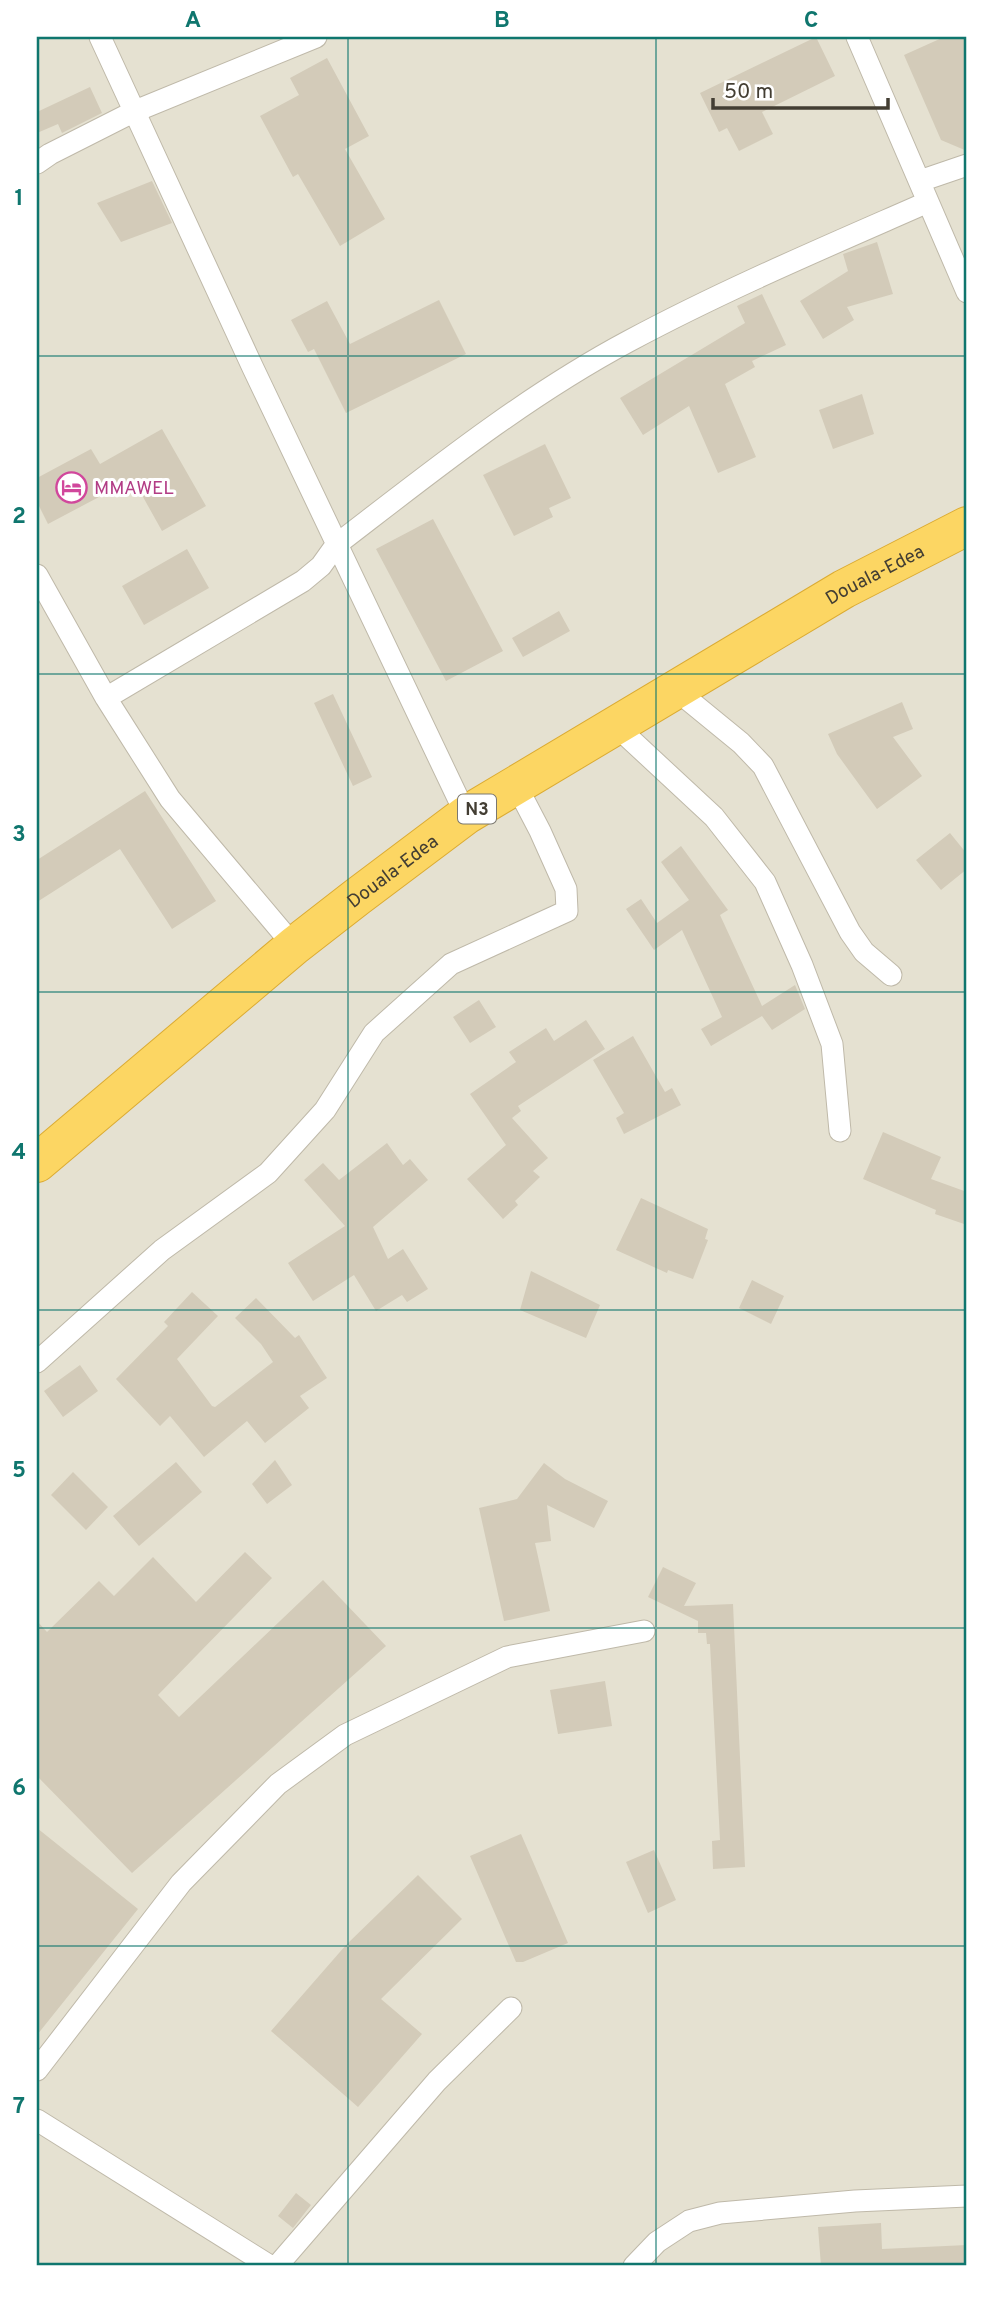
<svg xmlns="http://www.w3.org/2000/svg" width="1004" height="2303" viewBox="0 0 1004 2303" font-family="Overpass,sans-serif">
  <rect width="100%" height="100%" fill="#f1eee3"/>
  <!-- residential -->
  <path fill="#e5e1d1" d="M 37,37 L 967,37 L 967,2266 L 37,2266 Z"/>
  <!-- building -->
  <path fill="#d3cbb9" d="M 816,37 L 835,76 L 762,112 L 773,134 L 739,151 L 727,128 L 719,132 L 700,93 Z
    M 944,37 L 967,37 L 967,151 L 941,140 L 904,55 Z
    M 327,58 L 369,136 L 345,149 L 385,219 L 340,246 L 298,174 L 293,177 L 260,116 L 299,95 L 290,78 Z
    M 90,87 L 102,113 L 62,133 L 58,124 L 37,133 L 37,112 Z
    M 152,181 L 172,223 L 121,242 L 97,203 Z
    M 877,242 L 893,294 L 847,307 L 854,320 L 823,339 L 800,301 L 848,271 L 843,254 Z
    M 762,294 L 786,345 L 752,361 L 755,367 L 725,384 L 756,457 L 718,473 L 689,406 L 643,435 L 620,398 L 745,323 L 737,306 Z
    M 439,300 L 466,354 L 346,413 L 314,349 L 308,352 L 291,320 L 327,301 L 350,344 Z
    M 862,394 L 874,434 L 833,449 L 819,410 Z
    M 162,429 L 206,506 L 162,531 L 133,479 L 48,524 L 37,502 L 37,478 L 91,449 L 100,464 Z
    M 545,444 L 571,498 L 549,508 L 553,517 L 514,536 L 483,475 Z
    M 433,519 L 503,651 L 446,681 L 376,549 Z
    M 187,549 L 209,588 L 144,625 L 122,586 Z
    M 559,611 L 570,631 L 523,657 L 512,638 Z
    M 333,694 L 372,777 L 353,786 L 314,703 Z
    M 902,702 L 913,729 L 893,737 L 922,776 L 877,809 L 837,754 L 828,734 Z
    M 145,791 L 216,901 L 172,929 L 120,849 L 37,902 L 37,860 Z
    M 950,833 L 967,854 L 967,869 L 941,890 L 916,860 Z
    M 681,846 L 728,910 L 720,915 L 762,1006 L 795,985 L 805,1009 L 772,1030 L 762,1016 L 711,1046 L 701,1029 L 722,1017 L 682,930 L 654,950 L 626,909 L 641,899 L 657,923 L 689,900 L 661,862 Z
    M 479,1000 L 496,1027 L 470,1043 L 453,1017 Z
    M 586,1020 L 605,1049 L 518,1106 L 521,1111 L 512,1118 L 548,1158 L 533,1171 L 540,1177 L 515,1201 L 518,1205 L 503,1219 L 467,1179 L 506,1145 L 470,1094 L 516,1062 L 509,1052 L 546,1028 L 554,1041 Z
    M 633,1036 L 665,1092 L 672,1088 L 681,1105 L 624,1134 L 616,1118 L 624,1113 L 593,1060 Z
    M 883,1132 L 941,1157 L 931,1179 L 967,1192 L 967,1225 L 935,1214 L 936,1210 L 863,1179 Z
    M 387,1143 L 403,1165 L 410,1159 L 428,1180 L 373,1227 L 388,1259 L 403,1249 L 428,1289 L 407,1302 L 402,1295 L 376,1311 L 354,1275 L 313,1301 L 288,1263 L 345,1226 L 304,1180 L 323,1163 L 339,1180 Z
    M 641,1198 L 708,1229 L 705,1239 L 708,1240 L 693,1279 L 668,1270 L 667,1273 L 616,1250 Z
    M 531,1271 L 600,1305 L 586,1338 L 520,1310 Z
    M 752,1280 L 784,1296 L 771,1324 L 739,1308 Z
    M 192,1292 L 218,1316 L 177,1359 L 212,1406 L 215,1407 L 273,1362 L 261,1344 L 235,1318 L 256,1298 L 295,1338 L 299,1335 L 327,1378 L 300,1396 L 309,1408 L 265,1443 L 247,1421 L 204,1457 L 170,1416 L 160,1426 L 116,1379 L 168,1326 L 164,1322 Z
    M 80,1365 L 98,1391 L 63,1417 L 44,1391 Z
    M 275,1460 L 292,1485 L 267,1504 L 252,1484 Z
    M 176,1462 L 202,1492 L 139,1546 L 113,1516 Z
    M 544,1463 L 565,1479 L 608,1501 L 594,1528 L 547,1505 L 551,1541 L 535,1543 L 550,1611 L 504,1621 L 479,1508 L 517,1499 Z
    M 73,1472 L 108,1507 L 86,1530 L 51,1495 Z
    M 245,1552 L 272,1578 L 158,1695 L 179,1717 L 323,1580 L 386,1646 L 132,1873 L 37,1776 L 37,1621 L 47,1632 L 99,1581 L 114,1596 L 153,1557 L 196,1602 Z
    M 663,1567 L 696,1583 L 684,1606 L 733,1604 L 745,1867 L 713,1869 L 712,1841 L 720,1840 L 710,1644 L 707,1644 L 706,1633 L 698,1633 L 698,1621 L 648,1597 Z
    M 605,1681 L 612,1726 L 558,1734 L 550,1690 Z
    M 37,1828 L 138,1909 L 37,2035 Z
    M 521,1834 L 568,1943 L 523,1962 L 516,1962 L 470,1856 Z
    M 654,1850 L 676,1900 L 648,1913 L 626,1862 Z
    M 418,1875 L 462,1919 L 381,1999 L 422,2034 L 358,2107 L 271,2031 L 346,1945 Z
    M 296,2193 L 311,2205 L 293,2228 L 278,2216 Z
    M 881,2223 L 882,2249 L 967,2245 L 967,2266 L 821,2266 L 818,2227 Z"/>
  <g fill="none" stroke-linecap="round" stroke-linejoin="round">
    <defs>
      <path id="street" d="M 100,37 L 253,368 L 466,815
        M 857,37 L 967,292
        M 37,163 L 50,154 L 133,112 L 316,37
        M 920,181 L 967,165
        M 37,575 L 106,698 L 170,799 L 294,946
        M 675,689 L 741,743 L 763,766 L 850,932 L 864,952 L 891,975
        M 106,698 L 303,581 L 321,566 L 336,545 C 431,472 524,397 629,341 C 726,289 828,246 928,202
        M 615,725 L 714,817 L 765,882 L 802,965 L 832,1044 L 840,1131
        M 37,1362 L 162,1250 L 268,1173 L 325,1110 L 374,1033 L 451,964 L 567,911 L 566,889 L 540,831 L 516,785
        M 37,2070 L 181,1883 L 278,1784 L 345,1735 L 507,1657 L 644,1631
        M 37,2120 L 270,2266
        M 277,2266 L 437,2081 L 511,2008
        M 634,2266 L 657,2242 L 689,2221 L 720,2213 L 855,2201 L 967,2196"/>
      <g id="highway">
        <path id="s1" d="M 37,1163 L 294,946 L 357,897 L 466,815 L 844,589 L 967,526"/>
      </g>
    </defs>
    <!-- street casing -->
    <use href="#street" stroke="#bfb9a9" stroke-width="23"/>
    <!-- highway casing -->
    <use href="#highway" stroke="#dbab33" stroke-width="40"/>
    <!-- street -->
    <use href="#street" stroke="#fff" stroke-width="21"/>
    <!-- highway -->
    <use href="#highway" stroke="#fcd663" stroke-width="38"/>
  </g>
  <!-- grid -->
  <path fill="none" stroke="#0f766e" stroke-width="2" stroke-opacity="0.55" d="M 348,37 L 348,2266M 656,37 L 656,2266M 37,356 L 967,356M 37,674 L 967,674M 37,992 L 967,992M 37,1310 L 967,1310M 37,1628 L 967,1628M 37,1946 L 967,1946"/>
  <!-- icons -->
  <defs>
    <symbol id="hotel-ring" viewBox="-11 -11 22 22"><circle r="9.5" fill="#fff" stroke="#d1479c" stroke-width="1.5"/><path d="M-6-4.5h1.5V1H6V5H4.5V3h-9V5H-6ZM-4 0a1.8 1.8 0 1 1 3.6 0ZM.5 0V-2.5h3Q6-2.5 6 0Z" fill="#d1479c"/></symbol>
  </defs>
  <g fill-rule="evenodd">
    <use href="#hotel-ring" x="54" y="470" width="35" height="35"/>
  </g>
  <g text-anchor="middle" stroke-width="6" stroke-linejoin="round" paint-order="stroke">
    <!-- shield labels -->
    <rect fill="#fff" stroke="#7b7870" stroke-width="2" x="458" y="794.5" width="38" height="29" rx="5"/>
    <g font-size="18" font-weight="bold" fill="#433e33">
      <text x="477" y="815">N3</text>
    </g>
    <!-- hotel labels -->
    <g font-size="19" fill="#b23c85" stroke="#fff" text-anchor="start">
      <text x="94" y="494">MMAWEL</text>
    </g>
    <!-- street labels -->
    <g font-size="19" fill="#433e33" stroke="#fff">
      <text dy="7" stroke="none"><textPath href="#s1" startOffset="1027">Douala-Edea</textPath></text>
      <text dy="7" stroke="none"><textPath href="#s1" startOffset="460">Douala-Edea</textPath></text>
    </g>
  </g>
  <!-- border -->
  <rect width="1004" height="2303" fill="none" stroke="#ffffff" stroke-width="77"/>
  <!-- scale -->
  <path d="M713 98v10h175v-10" fill="none" stroke="#433e33" stroke-width="3.5"/>
  <text x="724" y="98" font-size="21" fill="#433e33" stroke="#ffffff" stroke-width="5" paint-order="stroke">50 m</text>
  <rect x="38" y="38" width="927" height="2226" fill="none" stroke="#0f766e" stroke-width="2.5"/>
  <g font-size="23" text-anchor="middle" font-weight="bold" fill="#0f766e">
    <text x="193" y="27">A</text>
    <text x="502" y="27">B</text>
    <text x="811" y="27">C</text>
    <text x="19" y="205">1</text>
    <text x="19" y="523">2</text>
    <text x="19" y="841">3</text>
    <text x="19" y="1159">4</text>
    <text x="19" y="1477">5</text>
    <text x="19" y="1795">6</text>
    <text x="19" y="2113">7</text>
  </g>
</svg>
